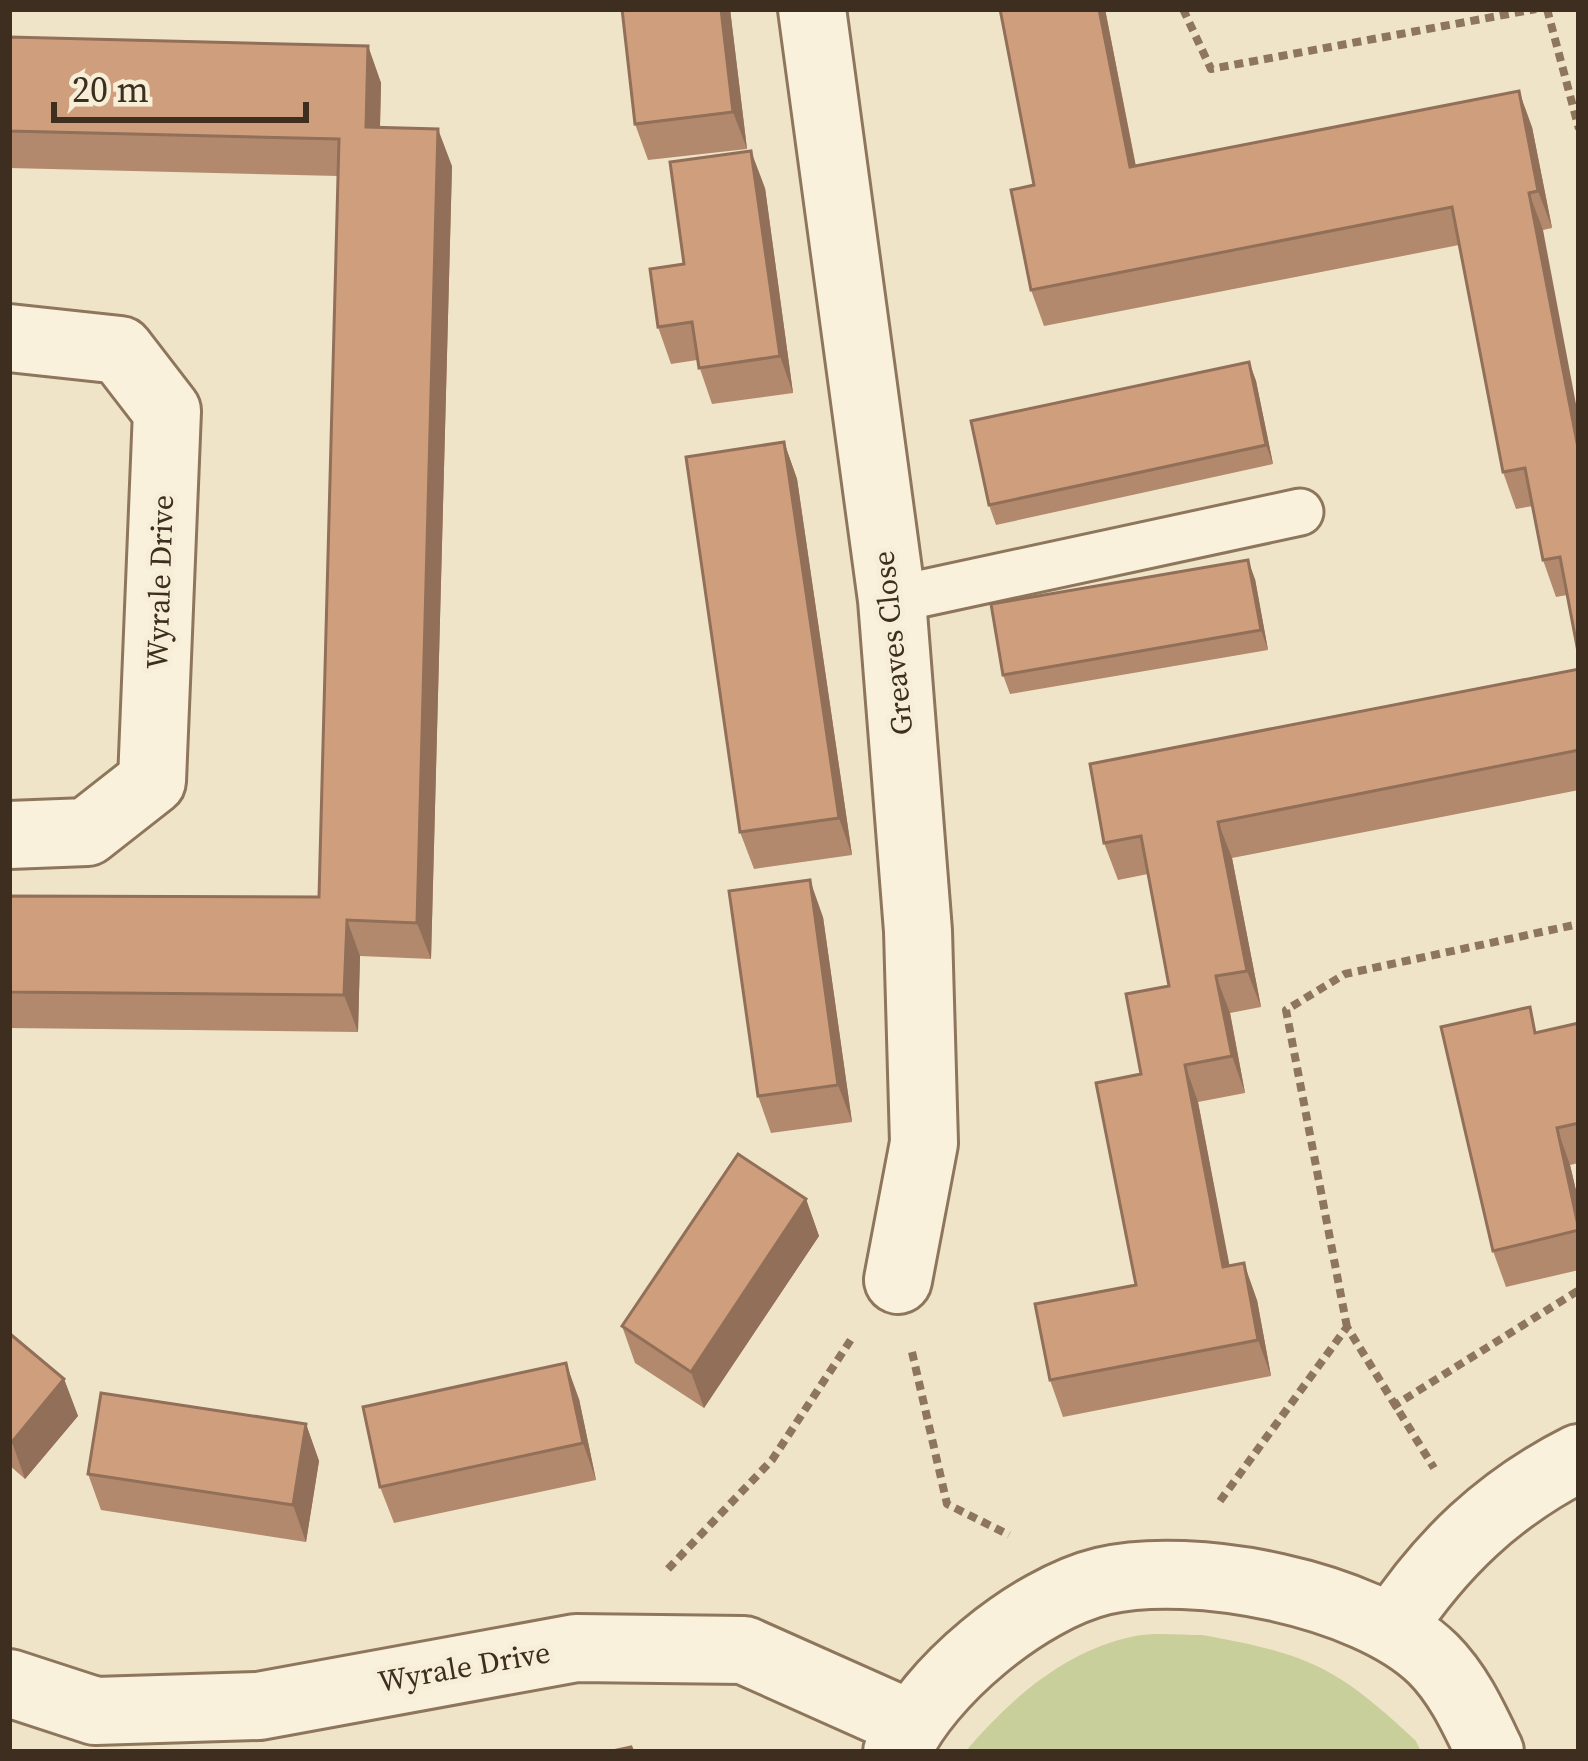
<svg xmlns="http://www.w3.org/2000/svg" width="1588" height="1761" viewBox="0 0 1588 1761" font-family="'Source Serif 4',serif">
  <rect width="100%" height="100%" fill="#f0e4c8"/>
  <!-- green -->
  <path fill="#c9cf9b" d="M 1202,1635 C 1309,1654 1337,1667 1416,1741 L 1421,1752 L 965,1752 C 1009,1700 1065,1650 1135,1636 C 1156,1632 1181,1635 1202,1635 Z"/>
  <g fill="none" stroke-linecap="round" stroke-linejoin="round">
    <defs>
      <path id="service" d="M 892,600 L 1300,512"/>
      <path id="minor" d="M 812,9 L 892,600 L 918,931 L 924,1143 L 898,1280
        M 9,338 L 120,350 L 167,411 L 152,781 L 87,832 L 9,835
        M 1392,1628 C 1441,1554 1499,1498 1579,1458
        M 9,1683 L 95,1711 L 259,1706 L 576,1648 L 744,1650 L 910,1724
        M 897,1752 C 928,1682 1028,1599 1103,1581 C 1193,1560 1366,1593 1433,1659 C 1459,1685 1474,1719 1490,1752"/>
    </defs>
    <!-- service casing -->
    <use href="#service" stroke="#8d765c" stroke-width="51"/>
    <!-- minor casing -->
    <use href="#minor" stroke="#8d765c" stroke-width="72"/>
    <!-- path -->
    <path stroke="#8d765c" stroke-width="8" stroke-dasharray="9 6" stroke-linecap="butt" d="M 1183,9 L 1211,69 L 1536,9
      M 1547,9 L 1579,129
      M 1347,1327 L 1286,1010 L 1345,974 L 1579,924
      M 912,1352 L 947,1504 L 1009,1535
      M 1392,1407 L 1579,1290
      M 1220,1501 L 1347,1327 L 1434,1468
      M 668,1569 L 772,1460 L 852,1338"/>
    <!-- service -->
    <use href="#service" stroke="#faf1dc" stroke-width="45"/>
    <!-- minor -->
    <use href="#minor" stroke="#faf1dc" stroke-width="66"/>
  </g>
  <!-- wall -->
  <path fill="#b2896c" d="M 622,9 L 730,9 L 747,149 L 648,160 L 635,124 Z
    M 1105,9 L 1136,166 L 1532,127 L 1552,228 L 1543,230 L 1567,595 L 1556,597 L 1543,560 L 1533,506 L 1516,509 L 1503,472 L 1459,245 L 1044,326 L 1031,290 Z
    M 9,37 L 368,46 L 381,83 L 380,128 L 452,166 L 431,959 L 360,956 L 358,1032 L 9,1028 L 9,896 L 319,897 L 338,176 L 9,168 Z
    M 765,188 L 793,393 L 712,404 L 697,360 L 671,364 L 658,327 L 684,264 Z
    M 1249,362 L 1256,381 L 1273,464 L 996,525 L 989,505 Z
    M 784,442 L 797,479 L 852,855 L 754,869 L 740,832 Z
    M 1255,579 L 1268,650 L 1010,694 L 1003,675 Z
    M 1579,669 L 1579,790 L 1232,858 L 1261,1007 L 1230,1013 L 1245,1093 L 1198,1102 L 1229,1266 L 1257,1300 L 1271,1376 L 1063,1417 L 1050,1380 L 1136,1285 L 1141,1074 L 1169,986 L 1148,874 L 1118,880 L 1104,843 Z
    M 823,917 L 852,1122 L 771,1133 L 758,1096 Z
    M 1579,1023 L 1579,1163 L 1570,1165 L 1579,1203 L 1579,1270 L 1506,1287 L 1493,1251 L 1539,1032 Z
    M 806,1199 L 819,1236 L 704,1408 L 635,1363 L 622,1326 Z
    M 9,1333 L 64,1379 L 78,1416 L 25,1479 L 9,1465 Z
    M 579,1399 L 596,1480 L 394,1523 L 380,1487 Z
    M 306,1424 L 319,1461 L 306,1542 L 101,1510 L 88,1474 Z"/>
  <!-- shaded-wall -->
  <path fill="#916f58" d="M 721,9 L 730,9 L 747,149 L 733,112 Z
    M 1099,9 L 1105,9 L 1143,204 L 1130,167 Z
    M 368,46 L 381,83 L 379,164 L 366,127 Z
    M 1519,91 L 1532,127 L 1552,228 L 1538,191 Z
    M 438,129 L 452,166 L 431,959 L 417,923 Z
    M 751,151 L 765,188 L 793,393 L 780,356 Z
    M 1529,193 L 1543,230 L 1579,420 L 1579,453 Z
    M 1249,362 L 1256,381 L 1273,464 L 1266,445 Z
    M 784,442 L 797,479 L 852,855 L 839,818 Z
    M 1248,560 L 1255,579 L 1268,650 L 1261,630 Z
    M 1218,822 L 1232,858 L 1261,1007 L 1247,971 Z
    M 810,880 L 823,917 L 852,1122 L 838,1085 Z
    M 347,920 L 360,956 L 358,1032 L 344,995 Z
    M 1216,976 L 1230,1013 L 1245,1093 L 1232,1056 Z
    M 1185,1065 L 1198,1102 L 1237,1304 L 1223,1267 Z
    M 1557,1128 L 1570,1165 L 1579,1203 L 1579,1225 Z
    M 806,1199 L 819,1236 L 704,1408 L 691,1372 Z
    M 1244,1263 L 1257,1300 L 1271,1376 L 1258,1340 Z
    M 566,1363 L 579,1399 L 596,1480 L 583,1443 Z
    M 64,1379 L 78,1416 L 25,1479 L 12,1442 Z
    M 306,1424 L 319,1461 L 306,1542 L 293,1505 Z"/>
  <!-- building -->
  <path fill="#cf9f7d" stroke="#916f58" stroke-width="3" d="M 622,9 L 721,9 L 733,112 L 635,124 Z
    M 1000,9 L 1099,9 L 1130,167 L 1519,91 L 1538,191 L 1529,193 L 1579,453 L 1579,657 L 1560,557 L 1543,560 L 1525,468 L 1503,472 L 1452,207 L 1031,290 L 1011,190 L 1034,185 Z
    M 9,37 L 368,46 L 366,127 L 438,129 L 417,923 L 347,920 L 344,995 L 9,992 L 9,896 L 319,897 L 339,139 L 9,131 Z
    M 751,151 L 780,356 L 699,368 L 692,322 L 658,327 L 650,269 L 684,264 L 670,162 Z
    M 1249,362 L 1266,445 L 989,505 L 971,421 Z
    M 784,442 L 839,818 L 740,832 L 686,457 Z
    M 1248,560 L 1261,630 L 1003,675 L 991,604 Z
    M 1579,669 L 1579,750 L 1218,822 L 1247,971 L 1216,976 L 1232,1056 L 1185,1065 L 1223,1267 L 1244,1263 L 1258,1340 L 1050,1380 L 1035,1304 L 1136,1285 L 1096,1083 L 1141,1074 L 1126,994 L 1169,986 L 1141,836 L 1104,843 L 1090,764 Z
    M 810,880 L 838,1085 L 758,1096 L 729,891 Z
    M 1530,1007 L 1535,1033 L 1579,1023 L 1579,1123 L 1557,1128 L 1579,1230 L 1493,1251 L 1441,1027 Z
    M 738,1154 L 806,1199 L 691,1372 L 622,1326 Z
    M 9,1333 L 64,1379 L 12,1442 L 9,1440 Z
    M 566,1363 L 583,1443 L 380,1487 L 363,1407 Z
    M 101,1393 L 306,1424 L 293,1505 L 88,1474 Z
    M 631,1747 L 633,1752 L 608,1752 Z"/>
  <g text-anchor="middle" stroke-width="10" stroke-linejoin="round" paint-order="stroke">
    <!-- street labels -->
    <g font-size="30" fill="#3d2e20" stroke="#f7eed8">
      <text transform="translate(160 582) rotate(-88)" y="10">Wyrale Drive</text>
      <text transform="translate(893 643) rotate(-96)" y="10">Greaves Close</text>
      <text transform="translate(464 1667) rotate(-10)" y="10">Wyrale Drive</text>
    </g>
  </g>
  <!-- border -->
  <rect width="1588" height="1761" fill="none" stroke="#3d2e20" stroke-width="24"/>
  <!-- scale -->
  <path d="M54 102v18h252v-18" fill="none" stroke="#3d2e20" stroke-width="6"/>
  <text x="72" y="102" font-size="36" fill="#3d2e20" stroke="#f7eed8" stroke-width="9" paint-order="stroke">20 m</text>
</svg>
